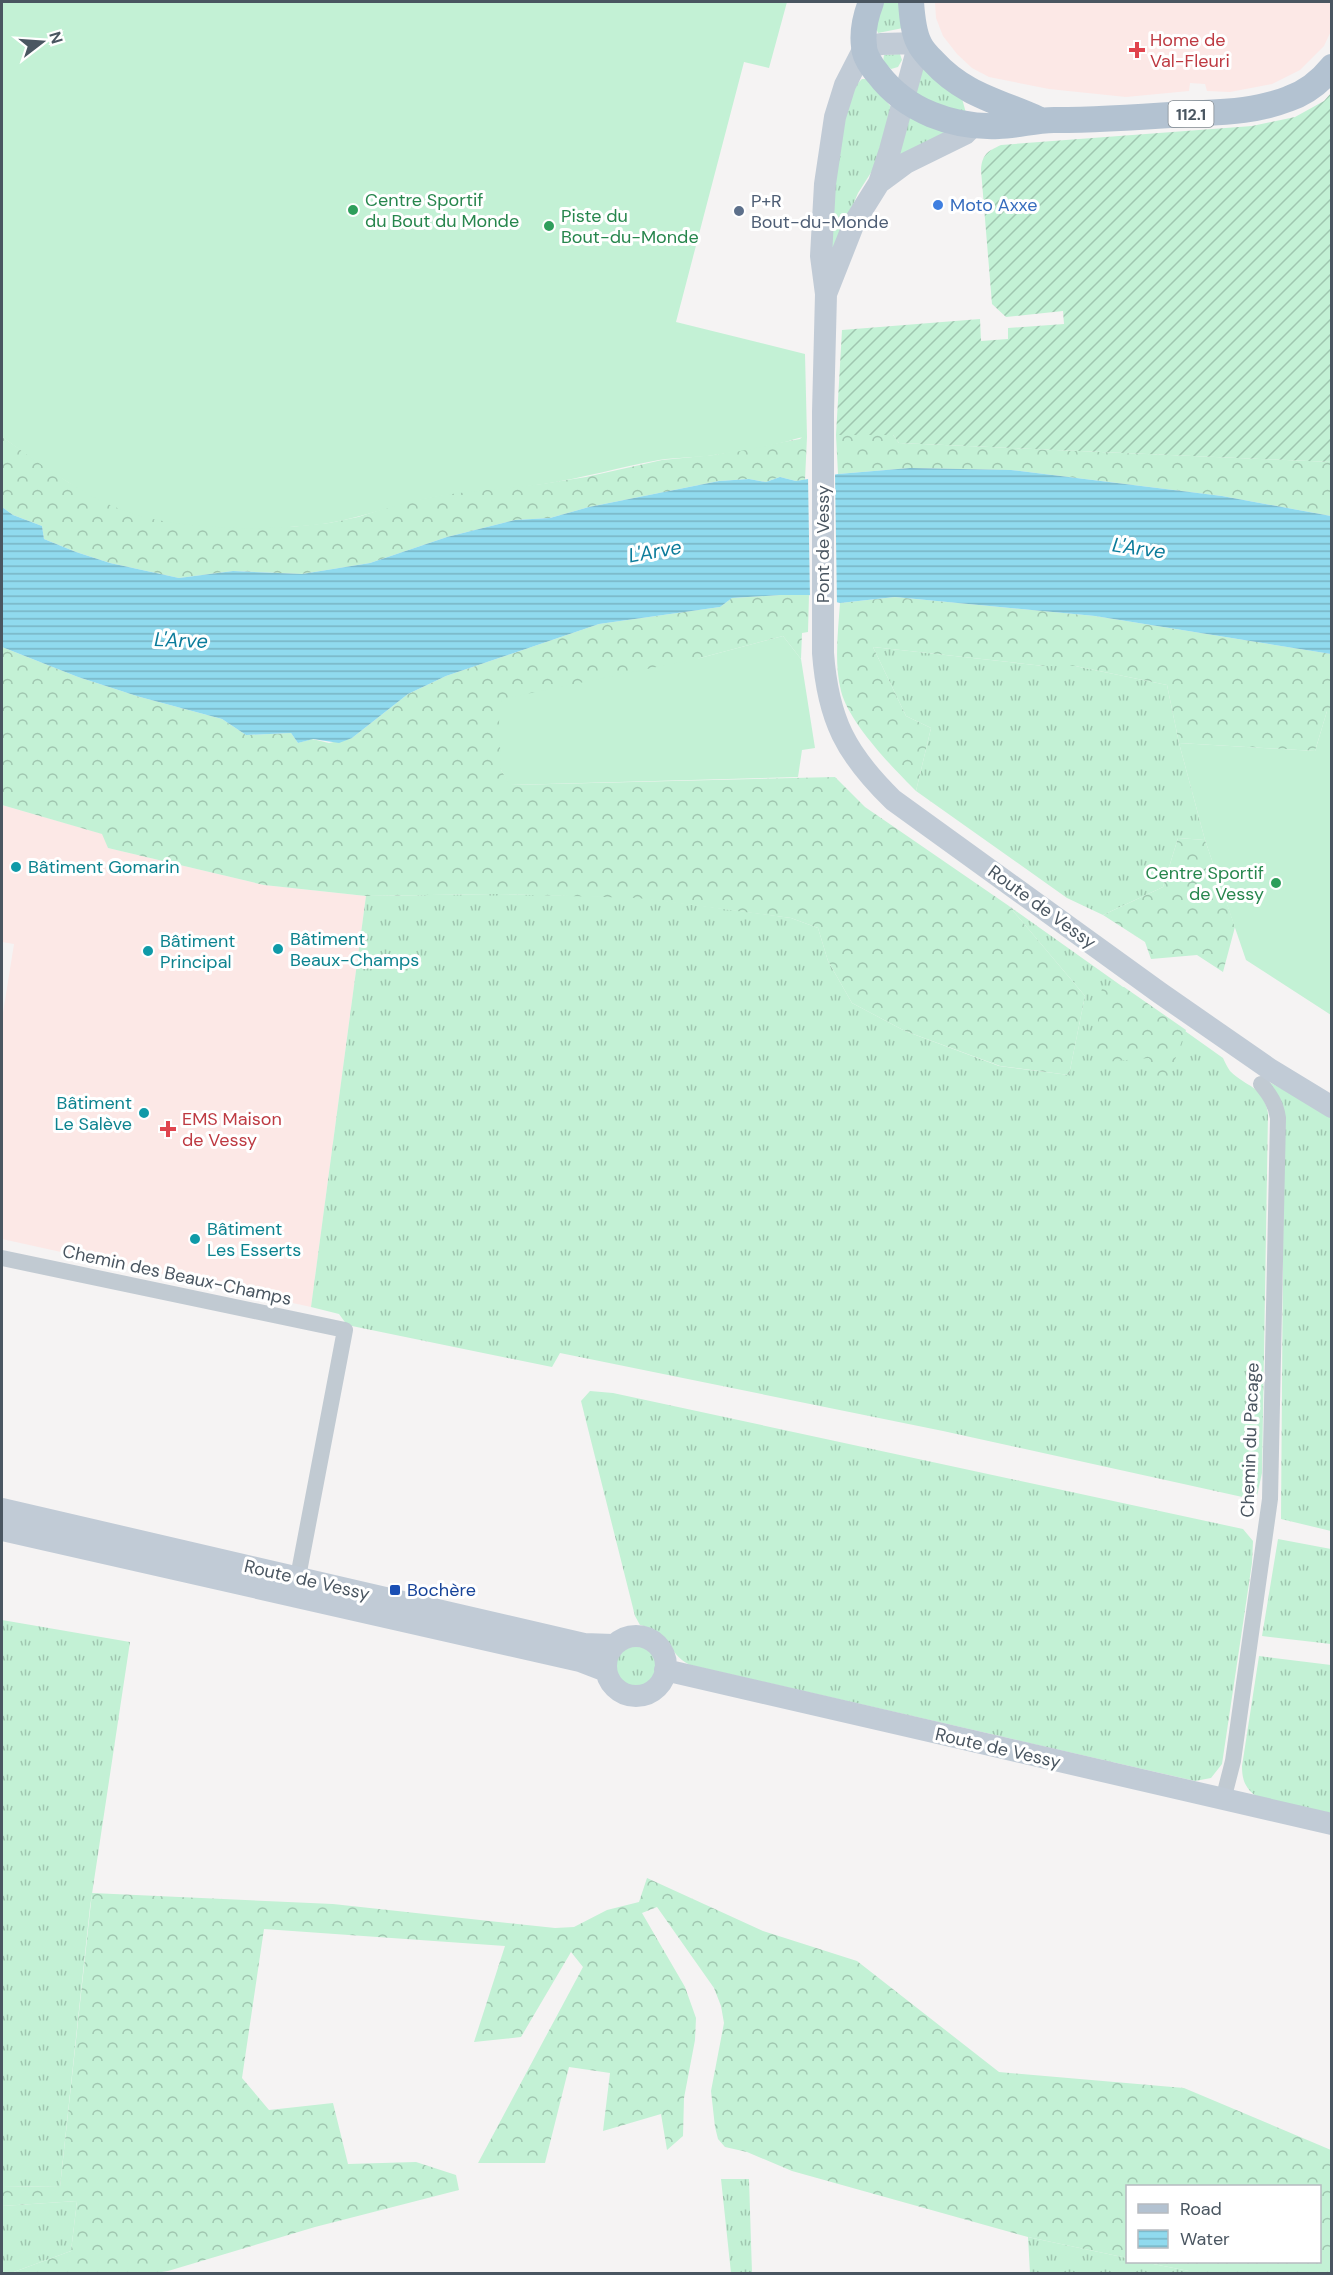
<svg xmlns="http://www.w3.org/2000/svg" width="1333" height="2275" viewBox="0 0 1333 2275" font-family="'DM Sans',sans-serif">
  <defs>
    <pattern id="grass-tufts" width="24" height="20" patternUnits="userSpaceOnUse" patternTransform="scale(1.5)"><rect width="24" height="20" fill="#c3f1d5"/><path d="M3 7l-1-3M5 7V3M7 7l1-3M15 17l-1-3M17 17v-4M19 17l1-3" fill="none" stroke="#a0c6b0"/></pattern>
    <pattern id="forest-crowns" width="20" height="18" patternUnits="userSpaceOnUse" patternTransform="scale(1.5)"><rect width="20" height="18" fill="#c3f1d5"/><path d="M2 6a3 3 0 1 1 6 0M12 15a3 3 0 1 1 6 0" fill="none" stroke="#a0c6b0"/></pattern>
    <pattern id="garden-furrows" width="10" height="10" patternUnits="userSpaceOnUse" patternTransform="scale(1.5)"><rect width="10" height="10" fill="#c3f1d5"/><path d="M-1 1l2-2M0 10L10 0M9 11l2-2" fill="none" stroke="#a0c6b0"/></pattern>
    <pattern id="water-rules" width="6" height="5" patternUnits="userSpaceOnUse" patternTransform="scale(1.5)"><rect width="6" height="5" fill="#90daee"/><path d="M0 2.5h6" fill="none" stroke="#78b4c4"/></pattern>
  </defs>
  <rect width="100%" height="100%" fill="#f5f3f3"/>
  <!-- medical -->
  <path fill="#fce8e6" d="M 935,2 L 1331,2 L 1331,31 L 1324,46 L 1300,70 L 1272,84 L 1230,92 L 1207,91 L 1205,84 L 1190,83 L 1189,91 L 1126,97 L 1049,89 L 989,77 L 972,68 L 957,54 L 943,36 L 936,18 Z
    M 2,805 L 103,834 L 108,848 L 264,885 L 366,896 L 311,1307 L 2,1239 L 2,1019 L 14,944 L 2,942 Z"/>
  <!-- grass -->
  <path fill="url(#grass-tufts)" d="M 882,2 L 900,2 L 903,28 L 878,33 L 876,28 Z
    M 900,54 L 902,60 L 898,67 L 891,69 L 883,62 L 884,55 Z
    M 924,61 L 961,95 L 966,113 L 947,108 L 918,96 L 915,92 Z
    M 862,79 L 867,79 L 892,108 L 879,160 L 858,193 L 832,254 C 833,213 831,107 862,79 Z
    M 906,115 L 951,132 L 894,165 Z
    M 873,647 L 1044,666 L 1075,666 L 1167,685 L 1179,743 L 1205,840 L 1178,838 L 1163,887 L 1103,915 L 1067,898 L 916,791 L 931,728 L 906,716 Z
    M 496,894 L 636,897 L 791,918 L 818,928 L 828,961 L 852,1003 L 905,1031 L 999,1066 L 1069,1075 L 1085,996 L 1009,906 L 1223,1058 C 1225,1062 1227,1067 1230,1071 C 1247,1088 1263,1085 1268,1113 L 1262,1473 L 1256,1500 L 943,1431 L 560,1353 L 552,1367 L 347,1325 L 339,1314 L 311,1307 L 366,896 Z
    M 1269,1082 L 1314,1106 L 1331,1118 L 1331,1531 L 1281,1519 L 1284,1116 Z
    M 590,1391 L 613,1393 L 1243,1529 L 1253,1541 L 1252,1563 L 1222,1764 L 1211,1778 L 1195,1781 L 690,1665 C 665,1652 674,1634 640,1625 L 635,1616 L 581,1401 Z
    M 1278,1539 L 1331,1549 L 1331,1644 L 1262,1636 Z
    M 2,1620 L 130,1642 L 90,1907 L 60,2187 L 2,2186 Z
    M615 1665a21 21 0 1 1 42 0a21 21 0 1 1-42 0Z
    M 1259,1656 L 1331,1665 L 1331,1813 L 1257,1797 C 1245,1788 1242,1780 1242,1766 Z
    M 721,2179 L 749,2179 L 752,2273 L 731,2273 Z
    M 77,2201 L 71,2251 L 11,2273 L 2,2274 L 2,2206 Z
    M 1028,2237 L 1127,2258 L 1128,2262 L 1143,2262 L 1189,2271 L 1189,2273 L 1030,2273 Z"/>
  <!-- forest -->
  <path fill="url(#forest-crowns)" d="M 836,435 L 893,435 L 899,443 L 1331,462 L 1331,516 L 1222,496 L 1011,470 L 910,468 L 838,474 Z
    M 803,436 L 807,437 L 805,480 L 796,481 L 780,477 L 766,482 L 749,479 L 719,481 L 589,507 L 550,518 L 515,520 L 447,537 L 370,563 L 302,574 L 233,571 L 179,578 L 110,563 L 76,552 L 44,539 L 42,526 L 13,515 L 2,507 L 2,437 L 68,482 L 111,504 L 147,517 L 188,523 L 235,527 L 290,527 L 329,523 L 358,517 L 405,502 L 459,492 L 542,484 L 586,477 L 662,460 L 714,455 L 800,439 Z
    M 780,595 L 809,595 L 808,632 L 802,633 L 801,659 L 783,636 L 700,658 L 501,751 L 501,770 L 511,785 L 835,777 L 865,807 L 1009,906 L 1085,996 L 1069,1075 L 1000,1066 L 905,1031 L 852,1003 L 828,961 L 818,928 L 791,918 L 638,898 L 496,894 L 366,896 L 264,885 L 108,848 L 102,834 L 2,805 L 2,647 L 78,677 L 140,697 L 222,719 L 246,735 L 291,733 L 298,743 L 312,739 L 329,743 L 352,738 L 408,694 L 446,676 L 599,624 L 720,607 L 732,598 Z
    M 895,597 L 1095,616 L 1331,654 L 1331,711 L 1327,711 L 1315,751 L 1179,743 L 1167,685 L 1075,666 L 1044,666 L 873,647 L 906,716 L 931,728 L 916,791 C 893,768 849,723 841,691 C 834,663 838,632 840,603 Z
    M 1178,838 L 1205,840 L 1235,927 L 1223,972 L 1197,955 L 1151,959 L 1145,942 L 1103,915 L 1163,887 Z
    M 1102,987 L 1124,987 L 1186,1030 L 1166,1084 L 1152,1082 L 1149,1058 L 1093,1063 Z
    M 647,1878 L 763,1931 L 857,1961 L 999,2072 L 1184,2088 L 1331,2150 L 1331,2273 L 1189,2273 L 1189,2271 L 1143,2262 L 1320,2262 L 1320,2186 L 1128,2186 L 1127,2258 L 1028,2237 L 792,2171 L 747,2152 L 725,2147 L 718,2139 L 715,2127 L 711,2091 L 724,2023 L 721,2006 L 714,1988 L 657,1907 L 642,1913 L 685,1987 L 696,2018 L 695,2040 L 684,2098 L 683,2136 L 667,2150 L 661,2114 L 603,2131 L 610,2073 L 569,2067 L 545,2163 L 478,2163 L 583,1967 L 571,1952 L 521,2037 L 474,2042 L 505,1946 L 264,1929 L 242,2078 L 269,2110 L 333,2103 L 348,2164 L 416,2162 L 456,2175 L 459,2190 L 315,2227 L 168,2271 L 149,2274 L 11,2273 L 71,2251 L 77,2201 L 2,2206 L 2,2186 L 60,2187 L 92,1893 L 333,1904 L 555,1928 L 574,1927 L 607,1910 L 639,1902 Z"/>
  <!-- garden -->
  <path fill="url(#garden-furrows)" d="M 1331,93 L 1331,462 L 899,443 L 893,435 L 836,435 L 842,330 L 980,319 L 981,341 L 1008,339 L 1008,328 L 1064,324 L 1063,311 L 1006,317 L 992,304 L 981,170 C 982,154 988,151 1001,145 L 1252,126 L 1295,117 L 1324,101 Z"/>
  <!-- pitch -->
  <path fill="#c3f1d5" d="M 2,2 L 787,2 L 769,68 L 744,62 L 676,322 L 805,354 L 807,437 C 800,437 792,440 785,442 C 762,447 738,452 714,455 C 696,458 677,457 659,460 C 621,467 583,478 544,484 C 508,489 471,490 435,497 C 399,503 365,517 329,523 C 276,531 201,530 148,518 C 94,505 46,468 2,437 Z
    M 783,636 L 801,659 L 815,748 L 802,750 L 798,777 L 510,785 L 501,770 L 499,722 L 502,699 L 700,658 Z
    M 1327,711 L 1332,711 L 1331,1015 L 1246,960 L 1205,840 L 1179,743 L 1315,751 Z"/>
  <!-- water -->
  <path fill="url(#water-rules)" d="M 910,468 L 1011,470 L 1222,496 L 1331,516 L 1331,654 L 1095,616 L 895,597 L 840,603 L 809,595 L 780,595 L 732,598 L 720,607 L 599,624 L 446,676 L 408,694 L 352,738 L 339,743 L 313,739 L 298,743 L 291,733 L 246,735 L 222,719 L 140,697 L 78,677 L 2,647 L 2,507 L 13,515 L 42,526 L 44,539 L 76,552 L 110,563 L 179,578 L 233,571 L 302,574 L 370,563 L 447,537 L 515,520 L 550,518 L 589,507 L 719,481 L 749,479 L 766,482 L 780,477 L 796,481 L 838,474 Z"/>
  <!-- pier -->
  <path fill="#f5f3f3" d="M 835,472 L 837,606 L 810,599 L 808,476 Z"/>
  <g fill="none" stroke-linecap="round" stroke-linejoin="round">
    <!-- street -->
    <path stroke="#c1cad2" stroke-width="16" d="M 2,1258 L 345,1330 L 298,1577
      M 1223,1800 L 1233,1761 L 1270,1499 L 1278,1118 C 1276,1104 1270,1095 1261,1084"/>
    <!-- secondary -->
    <path stroke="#c1cbd6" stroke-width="22" d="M 879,183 L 906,163 L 965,134 L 974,125
      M 826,294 L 854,223 L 879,183 L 890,150 L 919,43 L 881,44 L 864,48 L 845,85 L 835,117 L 825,184 L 821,256 L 826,294 L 823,412 L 823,653 C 828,720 846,754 893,800 L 1160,993 L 1271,1070 L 1332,1107
      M 2,1509 L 584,1644 L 613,1645
      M 2,1530 L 580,1661 L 606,1671
      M606 1666a30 30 0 1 1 60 0a30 30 0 1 1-60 0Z
      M 665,1670 L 1332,1824"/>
    <!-- primary -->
    <path stroke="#b3c2d1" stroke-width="26" d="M 871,2 C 866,15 862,31 864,46 C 864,55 872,67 878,74 C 906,111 953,128 999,126 C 1018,126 1037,119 1057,120 C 1100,120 1142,117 1185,114 C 1219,112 1255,112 1288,99 C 1305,93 1320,82 1332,67
      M 911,2 C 912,15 913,31 919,43 C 922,50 928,56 933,61 C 964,95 998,101 1038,119"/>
  </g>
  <!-- markers -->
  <g fill="#e0444e" stroke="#fff" stroke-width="2">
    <path d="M1134 41h6v6h6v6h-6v6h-6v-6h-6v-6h6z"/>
    <path d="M165 1120h6v6h6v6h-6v6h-6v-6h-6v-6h6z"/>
  </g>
  <circle fill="#3f7fe0" stroke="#fff" stroke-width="2" cx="938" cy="205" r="6"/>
  <g fill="#2e9e5b" stroke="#fff" stroke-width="2">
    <circle cx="353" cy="210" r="6"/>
    <circle cx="549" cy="226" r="6"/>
    <circle cx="1276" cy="883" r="6"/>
  </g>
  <circle fill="#5c6f8a" stroke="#fff" stroke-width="2" cx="739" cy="211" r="6"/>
  <g fill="#0f9aa8" stroke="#fff" stroke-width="2">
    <circle cx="16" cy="867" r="6"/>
    <circle cx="278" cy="949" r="6"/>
    <circle cx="148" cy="951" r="6"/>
    <circle cx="144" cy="1113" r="6"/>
    <circle cx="195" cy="1239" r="6"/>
  </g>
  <rect fill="#1a4fb4" stroke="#fff" stroke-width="2" x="389" y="1584" width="12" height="12" rx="3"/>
  <g text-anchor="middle" stroke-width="6" stroke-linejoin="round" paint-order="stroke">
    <!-- shield labels -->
    <rect fill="#fff" stroke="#808990" stroke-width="1.5" x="1168.5" y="101" width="45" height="26" rx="4.5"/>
    <g font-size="16" font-weight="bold" fill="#4a5661">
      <text x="1191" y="120">112.1</text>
    </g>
    <!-- health labels -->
    <g font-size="18" fill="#be3a42" stroke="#fff" text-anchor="start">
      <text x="1150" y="46">Home de<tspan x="1150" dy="21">Val-Fleuri</tspan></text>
      <text x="182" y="1125">EMS Maison<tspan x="182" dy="21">de Vessy</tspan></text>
    </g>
    <!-- leisure labels -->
    <g font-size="18" fill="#27864d" stroke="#fff" text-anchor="start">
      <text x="365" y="206">Centre Sportif<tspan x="365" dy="21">du Bout du Monde</tspan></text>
      <text x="561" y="222">Piste du<tspan x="561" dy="21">Bout-du-Monde</tspan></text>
      <text x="1264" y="879" text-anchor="end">Centre Sportif<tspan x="1264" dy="21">de Vessy</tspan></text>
    </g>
    <!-- service labels -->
    <g font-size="18" fill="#4e5e75" stroke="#fff" text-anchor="start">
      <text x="751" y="207">P+R<tspan x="751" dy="21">Bout-du-Monde</tspan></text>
    </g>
    <!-- shop labels -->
    <g font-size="18" fill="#366cbe" stroke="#fff" text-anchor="start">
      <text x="950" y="211">Moto Axxe</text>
    </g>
    <!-- street labels -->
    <g font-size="18" fill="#4a5661" stroke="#fff">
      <text transform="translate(823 544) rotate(-90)" y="6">Pont de Vessy</text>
      <text transform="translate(1042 907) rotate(36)" y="6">Route de Vessy</text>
      <text transform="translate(177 1275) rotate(12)" y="6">Chemin des Beaux-Champs</text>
      <text transform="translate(1250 1440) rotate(-88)" y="6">Chemin du Pacage</text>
      <text transform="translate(307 1580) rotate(13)" y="6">Route de Vessy</text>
      <text transform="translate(998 1748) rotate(13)" y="6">Route de Vessy</text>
    </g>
    <!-- culture labels -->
    <g font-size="18" fill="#0d838f" stroke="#fff" text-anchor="start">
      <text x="28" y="873">Bâtiment Gomarin</text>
      <text x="290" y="945">Bâtiment<tspan x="290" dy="21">Beaux-Champs</tspan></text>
      <text x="160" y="947">Bâtiment<tspan x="160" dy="21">Principal</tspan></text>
      <text x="132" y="1109" text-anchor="end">Bâtiment<tspan x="132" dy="21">Le Salève</tspan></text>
      <text x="207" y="1235">Bâtiment<tspan x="207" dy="21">Les Esserts</tspan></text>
    </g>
    <!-- transit labels -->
    <g font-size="18" fill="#164399" stroke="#fff" text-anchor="start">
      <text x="407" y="1596">Bochère</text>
    </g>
    <!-- water labels -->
    <g font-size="20" font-style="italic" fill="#0c7c9b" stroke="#fff">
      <text transform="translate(1139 548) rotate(8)" y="7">L'Arve</text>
      <text transform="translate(655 551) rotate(-10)" y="7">L'Arve</text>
      <text transform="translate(181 640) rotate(2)" y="7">L'Arve</text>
    </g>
  </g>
  <!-- border -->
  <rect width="1333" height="2275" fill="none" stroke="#4a5661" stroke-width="6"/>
  <!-- legend -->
  <rect x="1126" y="2185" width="195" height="78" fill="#ffffff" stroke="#b7bbc0" stroke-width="1.5"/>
  <rect x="1138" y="2204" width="30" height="9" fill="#b3c2d1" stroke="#b7bbc0" stroke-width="1.5"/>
  <text x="1180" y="2215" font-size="18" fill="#4a5661">Road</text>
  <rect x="1138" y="2230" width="30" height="18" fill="url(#water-rules)" stroke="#b7bbc0" stroke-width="1.5"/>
  <text x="1180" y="2245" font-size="18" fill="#4a5661">Water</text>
  <!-- north arrow -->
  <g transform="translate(42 42) rotate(73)" stroke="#ffffff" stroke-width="4.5" paint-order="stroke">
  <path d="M0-4.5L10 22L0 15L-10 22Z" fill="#4a5661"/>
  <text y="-9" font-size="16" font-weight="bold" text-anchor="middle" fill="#4a5661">N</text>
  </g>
</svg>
